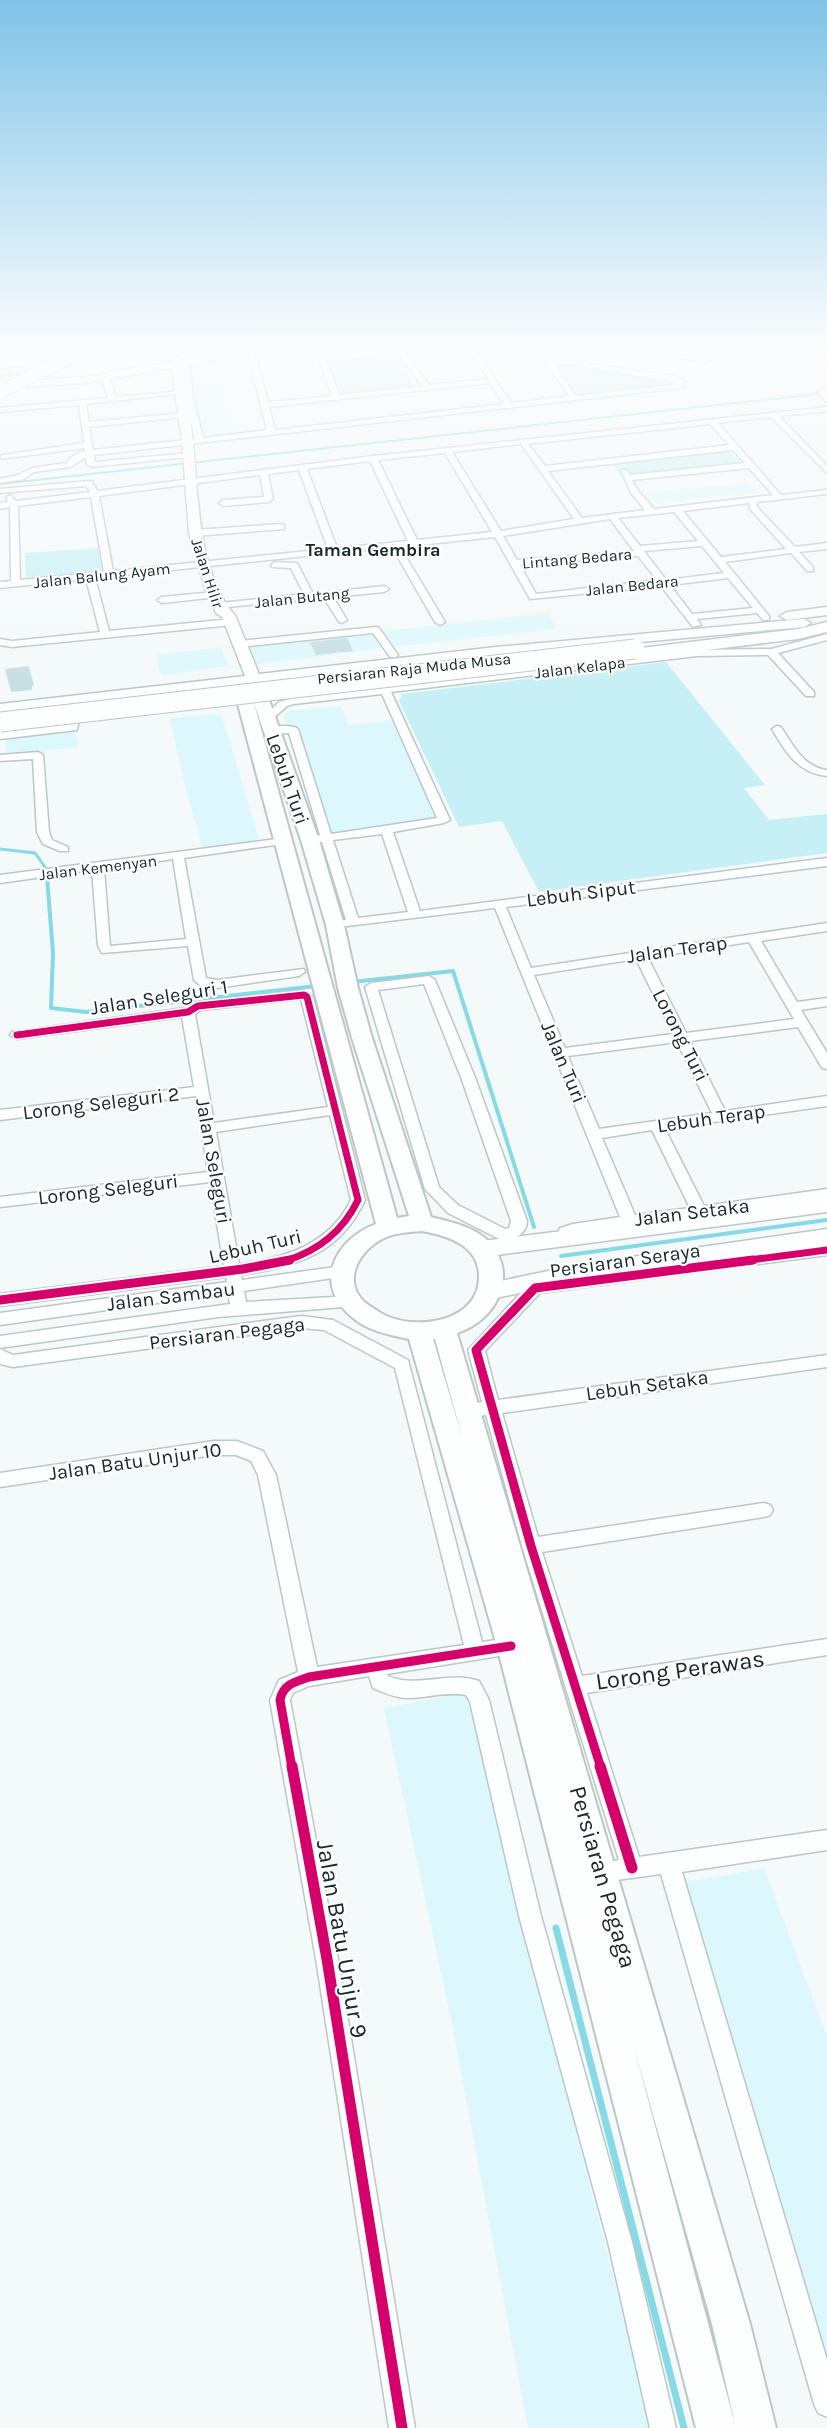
<svg xmlns="http://www.w3.org/2000/svg" width="827" height="2428" viewBox="0 0 827 2428" font-family="Karla,sans-serif">
  <rect width="100%" height="100%" fill="#f4f9fa"/>
  <!-- built -->
  <path fill="#ddf8fc" d="M 218,358 L 223,396 L 233,434 L 202,438 L 191,395 L 188,363 Z
    M 748,483 L 758,492 L 646,504 L 637,494 Z
    M 548,613 L 556,629 L 382,648 L 254,665 L 246,646 Z
    M 222,647 L 228,666 L 164,675 L 160,673 L 157,655 Z
    M 341,706 L 348,725 L 395,720 L 441,817 L 437,821 L 331,835 L 295,725 L 287,726 L 283,715 L 288,711 Z
    M 214,714 L 222,717 L 260,842 L 202,848 L 183,778 L 170,718 Z
    M 75,732 L 78,747 L 7,755 L 5,739 Z
    M 467,1692 L 531,1957 L 652,2428 L 528,2428 L 451,2019 L 384,1708 Z
    M 764,1868 L 827,2037 L 827,2370 L 682,1883 Z"/>
  <!-- green -->
  <path fill="#c6f0f6" d="M 396,351 L 416,387 L 341,394 L 325,363 Z
    M 557,366 L 576,366 L 667,380 L 667,384 L 579,394 Z
    M 724,446 L 746,467 L 624,482 L 610,460 Z
    M 98,548 L 102,572 L 26,577 L 25,553 Z
    M 666,662 L 765,785 L 744,788 L 769,820 L 827,814 L 827,853 L 539,892 L 502,821 L 459,827 L 399,701 L 402,694 Z"/>
  <g fill="none" stroke-linecap="round" stroke-linejoin="round">
    <!-- stream-far3 -->
    <path stroke="#86dae6" stroke-width="2" d="M 0,484 L 827,393"/>
    <!-- stream-far2 -->
    <path stroke="#86dae6" stroke-width="3" d="M 0,849 L 35,853 L 45,867"/>
    <!-- stream-far1 -->
    <path stroke="#86dae6" stroke-width="4" d="M 47,877 L 53,953 L 51,1008 L 86,1012 L 317,986
      M 352,982 L 453,971 L 534,1227
      M 561,1256 L 827,1220"/>
    <!-- stream -->
    <path stroke="#86dae6" stroke-width="7" d="M 556,1928 L 684,2428"/>
  </g>
  <!-- building -->
  <path fill="#c7dfe3" d="M 347,638 L 353,651 L 316,655 L 310,642 Z
    M 29,666 L 34,686 L 32,686 L 32,690 L 11,692 L 5,669 Z"/>
  <g fill="none" stroke-linecap="round" stroke-linejoin="round">
    <defs>
      <path id="street" d="M 73,345 L 81,345 L 55,361 L 86,355 L 108,345 L 116,345 L 108,350 L 137,345 L 151,345 L 0,375 L 0,371 L 50,362 L 48,358 Z
        M 279,345 L 293,345 L 255,353 L 268,402 L 332,396 L 314,345 L 320,345 L 326,358 L 408,345 L 422,345 L 403,350 L 429,385 L 488,379 L 466,345 L 472,345 L 511,403 L 569,396 L 548,365 L 544,363 L 546,361 L 536,345 L 544,345 L 543,347 L 553,361 L 572,361 L 675,376 L 684,381 L 682,387 L 673,389 L 94,455 L 95,462 L 188,453 L 192,455 L 188,457 L 91,467 L 87,465 L 86,457 L 71,467 L 34,472 L 24,479 L 0,483 L 0,479 L 18,475 L 32,468 L 66,463 L 74,455 L 85,451 L 85,448 L 0,459 L 2,455 L 84,443 L 79,405 L 0,412 L 0,408 L 108,398 L 101,377 L 105,375 L 109,377 L 116,397 L 181,391 L 185,393 L 86,404 L 89,422 L 184,413 L 188,415 L 184,417 L 89,427 L 93,450 L 195,439 L 185,397 L 182,365 L 173,366 L 171,353 L 175,353 L 179,361 ZM 397,351 L 422,386 L 339,395 L 327,362 ZM 248,354 L 267,430 L 203,438 L 193,397 L 189,364 ZM 555,365 L 572,365 L 676,382 L 672,385 L 576,396 ZM 490,383 L 504,404 L 275,430 L 269,407 Z
        M 603,345 L 619,345 L 711,360 L 707,362 Z
        M 781,345 L 827,349 L 827,353 L 784,347 Z
        M 827,387 L 827,402 L 817,392 Z
        M 827,407 L 827,411 L 779,416 L 827,466 L 827,473 L 771,417 L 718,423 L 781,495 L 827,490 L 827,494 L 757,502 L 757,507 L 795,547 L 827,543 L 827,549 L 799,552 L 813,567 L 813,571 L 807,571 L 791,553 L 725,562 L 769,616 L 769,620 L 763,620 L 757,613 L 697,619 L 701,625 L 693,627 L 661,586 L 530,599 L 495,537 L 400,547 L 445,622 L 440,625 L 435,622 L 392,547 L 95,578 L 109,631 L 232,619 L 237,622 L 232,625 L 12,647 L 0,645 L 0,639 L 12,641 L 100,632 L 86,579 L 0,588 L 0,582 L 11,581 L 10,507 L 0,509 L 0,503 L 8,502 L 6,498 L 10,495 L 16,501 L 90,492 L 86,486 L 0,493 L 0,489 L 89,481 L 92,481 L 97,491 L 373,456 ZM 710,424 L 729,445 L 545,466 L 528,444 ZM 521,444 L 574,519 L 501,531 L 452,452 ZM 733,450 L 745,463 L 630,475 L 627,470 L 621,470 L 631,493 L 645,510 L 582,518 L 548,471 ZM 445,453 L 492,532 L 417,540 L 378,460 ZM 370,461 L 408,541 L 337,548 L 307,469 ZM 749,468 L 773,495 L 654,509 L 639,492 L 632,480 ZM 299,470 L 328,549 L 113,571 L 99,496 L 260,475 L 264,497 L 223,500 L 219,503 L 223,506 L 269,502 L 273,499 L 268,474 ZM 91,497 L 104,572 L 20,580 L 18,506 ZM 749,503 L 750,509 L 786,549 L 721,557 L 683,511 ZM 674,512 L 698,541 L 640,546 L 618,518 ZM 610,519 L 634,551 L 517,560 L 503,536 ZM 702,546 L 724,573 L 666,580 L 644,551 ZM 638,556 L 657,580 L 536,594 L 520,565 ZM 728,578 L 753,608 L 692,614 L 670,585 Z
        M 281,524 L 284,525 L 284,529 L 195,536 L 191,533 L 195,530 Z
        M 275,562 L 297,563 L 313,594 L 384,586 L 389,589 L 384,592 L 333,597 L 347,620 L 342,623 L 339,622 L 324,598 L 217,608 L 217,604 L 220,603 L 304,594 L 291,568 L 272,567 L 271,565 Z
        M 215,592 L 218,593 L 218,597 L 162,603 L 157,600 L 162,597 Z
        M 376,627 L 379,628 L 398,655 L 396,657 L 390,657 L 373,633 L 240,647 L 235,644 L 240,641 Z
        M 827,634 L 827,640 L 778,653 L 814,692 L 814,696 L 806,696 L 768,655 L 697,656 L 391,692 L 450,820 L 444,823 L 393,832 L 420,911 L 827,858 L 827,866 L 506,907 L 531,968 L 827,923 L 827,931 L 761,941 L 797,1002 L 827,998 L 827,1006 L 801,1010 L 827,1053 L 827,1069 L 822,1068 L 798,1027 L 690,1041 L 725,1111 L 827,1096 L 827,1106 L 665,1129 L 704,1206 L 827,1189 L 827,1199 L 575,1234 L 569,1242 L 559,1242 L 556,1238 L 560,1228 L 573,1224 L 620,1217 L 495,908 L 331,928 L 329,925 L 331,922 L 346,920 L 322,842 L 310,843 L 304,840 L 306,838 L 320,835 L 289,733 L 271,734 L 266,731 C 273,726 291,724 298,729 L 331,834 L 437,818 L 382,694 L 294,704 L 287,706 L 271,720 L 262,718 L 279,702 L 293,698 L 697,650 L 771,649 ZM 382,834 L 408,912 L 358,918 L 333,840 ZM 749,942 L 794,1019 L 686,1033 L 648,958 ZM 636,959 L 673,1034 L 565,1048 L 534,975 ZM 677,1042 L 712,1113 L 599,1129 L 568,1056 ZM 652,1130 L 690,1208 L 635,1215 L 602,1138 Z
        M 777,726 L 781,727 C 793,745 803,767 827,770 L 827,776 C 798,773 786,753 772,729 Z
        M 38,752 L 43,755 L 49,832 L 52,840 L 68,847 L 68,851 L 60,851 L 43,844 L 37,832 L 33,759 L 0,761 L 0,755 Z
        M 284,838 L 290,841 L 288,843 L 184,858 L 206,978 L 217,980 L 304,969 L 305,972 L 299,976 L 217,988 L 201,986 L 194,980 L 188,946 L 102,953 L 98,946 L 92,870 L 0,883 L 0,875 ZM 173,859 L 186,939 L 110,946 L 104,869 Z
        M 429,976 L 435,980 L 476,1080 L 527,1221 C 527,1235 511,1242 499,1239 L 448,1213 L 425,1189 L 365,987 L 371,983 ZM 424,984 L 462,1080 L 511,1221 L 509,1228 L 505,1229 L 458,1205 L 439,1187 L 378,990 Z
        M 304,991 L 313,997 L 365,1200 C 340,1254 296,1267 241,1275 L 242,1280 L 342,1266 L 347,1268 L 350,1272 L 347,1276 L 244,1291 L 246,1302 L 350,1296 L 356,1298 L 358,1302 L 356,1306 L 218,1317 L 0,1348 L 0,1336 L 230,1304 L 228,1293 L 0,1325 L 0,1313 L 227,1282 L 226,1277 L 0,1306 L 0,1294 L 224,1266 L 210,1182 L 0,1207 L 0,1197 L 208,1172 L 196,1096 L 0,1120 L 0,1110 L 194,1087 L 182,1017 L 17,1039 L 10,1035 L 12,1032 L 185,1008 L 198,1002 ZM 301,999 L 328,1107 L 214,1123 L 195,1014 L 201,1010 ZM 330,1115 L 351,1200 C 329,1245 285,1258 239,1264 L 216,1132 Z
        M 827,1245 L 827,1255 L 540,1293 L 485,1351 L 498,1400 L 827,1355 L 827,1367 L 502,1413 L 538,1537 L 764,1503 L 770,1505 L 773,1510 L 770,1515 L 764,1517 L 542,1552 L 582,1676 L 827,1639 L 827,1655 L 587,1693 L 639,1857 L 827,1830 L 827,1850 L 682,1872 L 827,2360 L 827,2417 L 818,2413 L 814,2404 L 661,1874 L 602,1882 L 595,1879 L 591,1872 L 595,1865 L 619,1860 L 522,1546 L 486,1415 L 468,1418 L 462,1416 L 460,1411 L 462,1406 L 482,1402 L 468,1350 L 529,1284 L 535,1282 Z
        M 301,1316 L 333,1320 L 408,1360 L 482,1642 L 511,1638 L 518,1640 L 520,1646 L 518,1652 L 511,1654 L 387,1674 L 388,1676 C 417,1689 449,1670 479,1681 L 489,1700 L 541,1916 L 632,2242 L 676,2428 L 650,2428 L 608,2242 L 519,1916 L 470,1702 L 466,1695 C 445,1691 425,1699 405,1698 C 393,1697 383,1692 373,1688 L 369,1676 L 309,1686 L 293,1693 L 290,1700 L 338,1959 L 415,2428 L 389,2428 L 316,1959 L 270,1700 L 279,1680 L 298,1672 L 258,1475 L 251,1461 L 236,1455 L 214,1455 L 0,1487 L 0,1473 L 214,1441 L 237,1441 L 263,1451 L 276,1475 L 317,1667 L 464,1645 L 395,1368 L 324,1330 L 301,1328 L 13,1367 L 0,1364 L 0,1349 L 13,1355 Z"/>
      <path id="secondary" d="M 176,361 L 181,364 C 185,390 190,416 193,442 C 198,494 198,576 235,615 L 259,674 L 496,647 L 804,619 L 811,623 L 804,627 L 496,655 L 0,712 L 0,704 L 245,676 L 222,617 L 216,613 L 205,588 L 189,533 L 182,441 L 172,368 L 85,383 L 27,387 L 22,384 L 27,381 L 85,377 Z
        M 827,607 L 827,615 L 787,620 L 780,616 L 787,612 Z
        M 72,715 L 79,719 L 77,730 L 0,739 L 0,731 L 65,723 L 67,716 Z
        M 827,1198 L 827,1212 L 482,1257 L 474,1254 L 471,1249 L 474,1244 L 482,1241 Z
        M 827,1229 L 827,1245 L 576,1281 L 491,1299 L 483,1297 L 480,1291 L 483,1285 L 491,1283 L 576,1265 Z"/>
      <path id="primary" d="M 254,675 L 262,680 L 319,840 L 344,925 L 358,988 L 372,1038 L 431,1217 C 451,1222 476,1227 490,1243 C 519,1276 496,1321 457,1333 L 750,2324 L 776,2428 L 736,2428 L 712,2324 L 634,2047 L 736,2428 L 696,2428 L 497,1646 L 409,1339 C 390,1335 368,1331 353,1318 C 312,1285 334,1240 376,1224 L 235,693 L 238,690 L 248,690 L 251,693 L 397,1218 L 409,1216 L 352,1038 L 338,988 L 326,925 L 301,840 L 246,680 ZM 422,1231 C 449,1236 480,1246 479,1278 C 478,1320 422,1330 389,1317 C 383,1315 378,1311 373,1308 C 340,1289 354,1254 382,1239 C 394,1233 408,1232 422,1231 ZM 433,1339 L 435,1339 L 463,1440 Z"/>
      <path id="highway" d="M 827,622 L 827,632 L 798,639 L 608,662 L 602,661 L 599,657 L 602,653 L 608,652 L 798,629 Z"/>
    </defs>
    <!-- street casing -->
    <use href="#street" stroke="#bcc7c8" stroke-width="3"/>
    <!-- secondary casing -->
    <use href="#secondary" stroke="#bcc7c8" stroke-width="3"/>
    <!-- primary casing -->
    <use href="#primary" stroke="#bcc7c8" stroke-width="4"/>
    <!-- highway casing -->
    <use href="#highway" stroke="#bcc7c8" stroke-width="3"/>
    <!-- street -->
    <use href="#street" fill="#fdfefe" fill-rule="evenodd"/>
    <!-- secondary -->
    <use href="#secondary" fill="#fdfefe" fill-rule="evenodd"/>
    <!-- primary -->
    <use href="#primary" fill="#fdfefe" fill-rule="evenodd"/>
    <!-- highway -->
    <use href="#highway" fill="#fdfefe" fill-rule="evenodd"/>
    <!-- rail -->
    <path stroke="#c0c3c4" stroke-width="2" stroke-dasharray="4 4" stroke-linecap="butt" d="M 0,377 L 190,345"/>
    <defs>
      <path id="primary-bridge" d="M 0,392 L 96,345"/>
      <path id="highway-bridge" d="M 0,722 L 635,649"/>
    </defs>
    <!-- primary-bridge casing -->
    <use href="#primary-bridge" stroke="#bcc7c8" stroke-width="14" stroke-linecap="butt"/>
    <!-- highway-bridge casing -->
    <use href="#highway-bridge" stroke="#bcc7c8" stroke-width="21" stroke-linecap="butt"/>
    <!-- primary-bridge -->
    <use href="#primary-bridge" stroke="#fdfefe" stroke-width="12"/>
    <!-- highway-bridge -->
    <use href="#highway-bridge" stroke="#fdfefe" stroke-width="19"/>
    <defs>
      <path id="cycleway-far2" d="M 17,1035 L 188,1012 L 198,1006 L 304,995 L 307,997 L 358,1200 C 343,1231 318,1251 285,1261
        M 742,1261 L 827,1250"/>
      <path id="cycleway-far1" d="M 0,1300 L 243,1269 L 290,1260
        M 292,1768 L 280,1700 C 283,1684 295,1682 309,1677 L 511,1646
        M 601,1768 L 531,1546 L 476,1350 L 535,1288 L 753,1260"/>
      <path id="cycleway" d="M 292,1766 L 327,1959 L 402,2428
        M 600,1766 L 632,1868"/>
    </defs>
    <!-- cycleway-far2 casing -->
    <use href="#cycleway-far2" stroke="#fff" stroke-width="10"/>
    <!-- cycleway-far1 casing -->
    <use href="#cycleway-far1" stroke="#fff" stroke-width="13"/>
    <!-- cycleway casing -->
    <use href="#cycleway" stroke="#fff" stroke-width="15"/>
    <!-- cycleway-far2 -->
    <use href="#cycleway-far2" stroke="#d6006c" stroke-width="7"/>
    <!-- cycleway-far1 -->
    <use href="#cycleway-far1" stroke="#d6006c" stroke-width="9"/>
    <!-- cycleway -->
    <use href="#cycleway" stroke="#d6006c" stroke-width="11"/>
  </g>
  <!-- sky -->
  <linearGradient id="sky" x2="0" y2="1"><stop stop-color="#81c3e7"/><stop offset="0.5" stop-color="#fafcfd"/><stop offset="1" stop-color="#fafcfd" stop-opacity="0"/></linearGradient>
  <rect width="827" height="685" fill="url(#sky)"/>
  <g text-anchor="middle" stroke-width="4.5" stroke-linejoin="round" paint-order="stroke">
    <!-- far-street labels -->
    <g font-size="16" fill="#16282b" stroke="#fff">
      <text transform="translate(577 558) rotate(-5)" y="6">Lintang Bedara</text>
      <text transform="translate(208 573) rotate(72)" y="6">Jalan Hilir</text>
      <text transform="translate(102 575) rotate(-6)" y="6">Jalan Balung Ayam</text>
      <text transform="translate(632 585) rotate(-6)" y="6">Jalan Bedara</text>
      <text transform="translate(302 597) rotate(-6)" y="6">Jalan Butang</text>
      <text transform="translate(580 667) rotate(-7)" y="6">Jalan Kelapa</text>
      <text transform="translate(414 668) rotate(-6)" y="6">Persiaran Raja Muda Musa</text>
      <text transform="translate(98 867) rotate(-7)" y="6">Jalan Kemenyan</text>
    </g>
    <!-- far-neighbourhood labels -->
    <g font-size="18" font-weight="bold" fill="#16282b" stroke="#fff">
      <text x="373" y="556">Taman Gembira</text>
    </g>
    <!-- street labels -->
    <g font-size="20" fill="#16282b" stroke="#fff">
      <text transform="translate(288 779) rotate(71)" y="7">Lebuh Turi</text>
      <text transform="translate(581 893) rotate(-7)" y="7">Lebuh Siput</text>
      <text transform="translate(677 949) rotate(-8)" y="7">Jalan Terap</text>
      <text transform="translate(159 997) rotate(-9)" y="7">Jalan Seleguri 1</text>
      <text transform="translate(681 1035) rotate(63)" y="7">Lorong Turi</text>
      <text transform="translate(564 1062) rotate(67)" y="7">Jalan Turi</text>
      <text transform="translate(101 1103) rotate(-7)" y="7">Lorong Seleguri 2</text>
      <text transform="translate(711 1118) rotate(-8)" y="7">Lebuh Terap</text>
      <text transform="translate(214 1161) rotate(80)" y="7">Jalan Seleguri</text>
      <text transform="translate(108 1189) rotate(-7)" y="7">Lorong Seleguri</text>
      <text transform="translate(692 1212) rotate(-7)" y="7">Jalan Setaka</text>
      <text transform="translate(255 1246) rotate(-13)" y="7">Lebuh Turi</text>
      <text transform="translate(625 1260) rotate(-8)" y="7">Persiaran Seraya</text>
      <text transform="translate(171 1296) rotate(-7)" y="7">Jalan Sambau</text>
      <text transform="translate(227 1333) rotate(-7)" y="7">Persiaran Pegaga</text>
      <text transform="translate(647 1385) rotate(-8)" y="7">Lebuh Setaka</text>
      <text transform="translate(135 1461) rotate(-8)" y="7">Jalan Batu Unjur 10</text>
    </g>
    <!-- near-street labels -->
    <g font-size="24" fill="#16282b" stroke="#fff">
      <text transform="translate(680 1670) rotate(-8)" y="8">Lorong Perawas</text>
      <text transform="translate(603 1877) rotate(74)" y="8">Persiaran Pegaga</text>
      <text transform="translate(342 1939) rotate(80)" y="8">Jalan Batu Unjur 9</text>
    </g>
  </g>
</svg>
